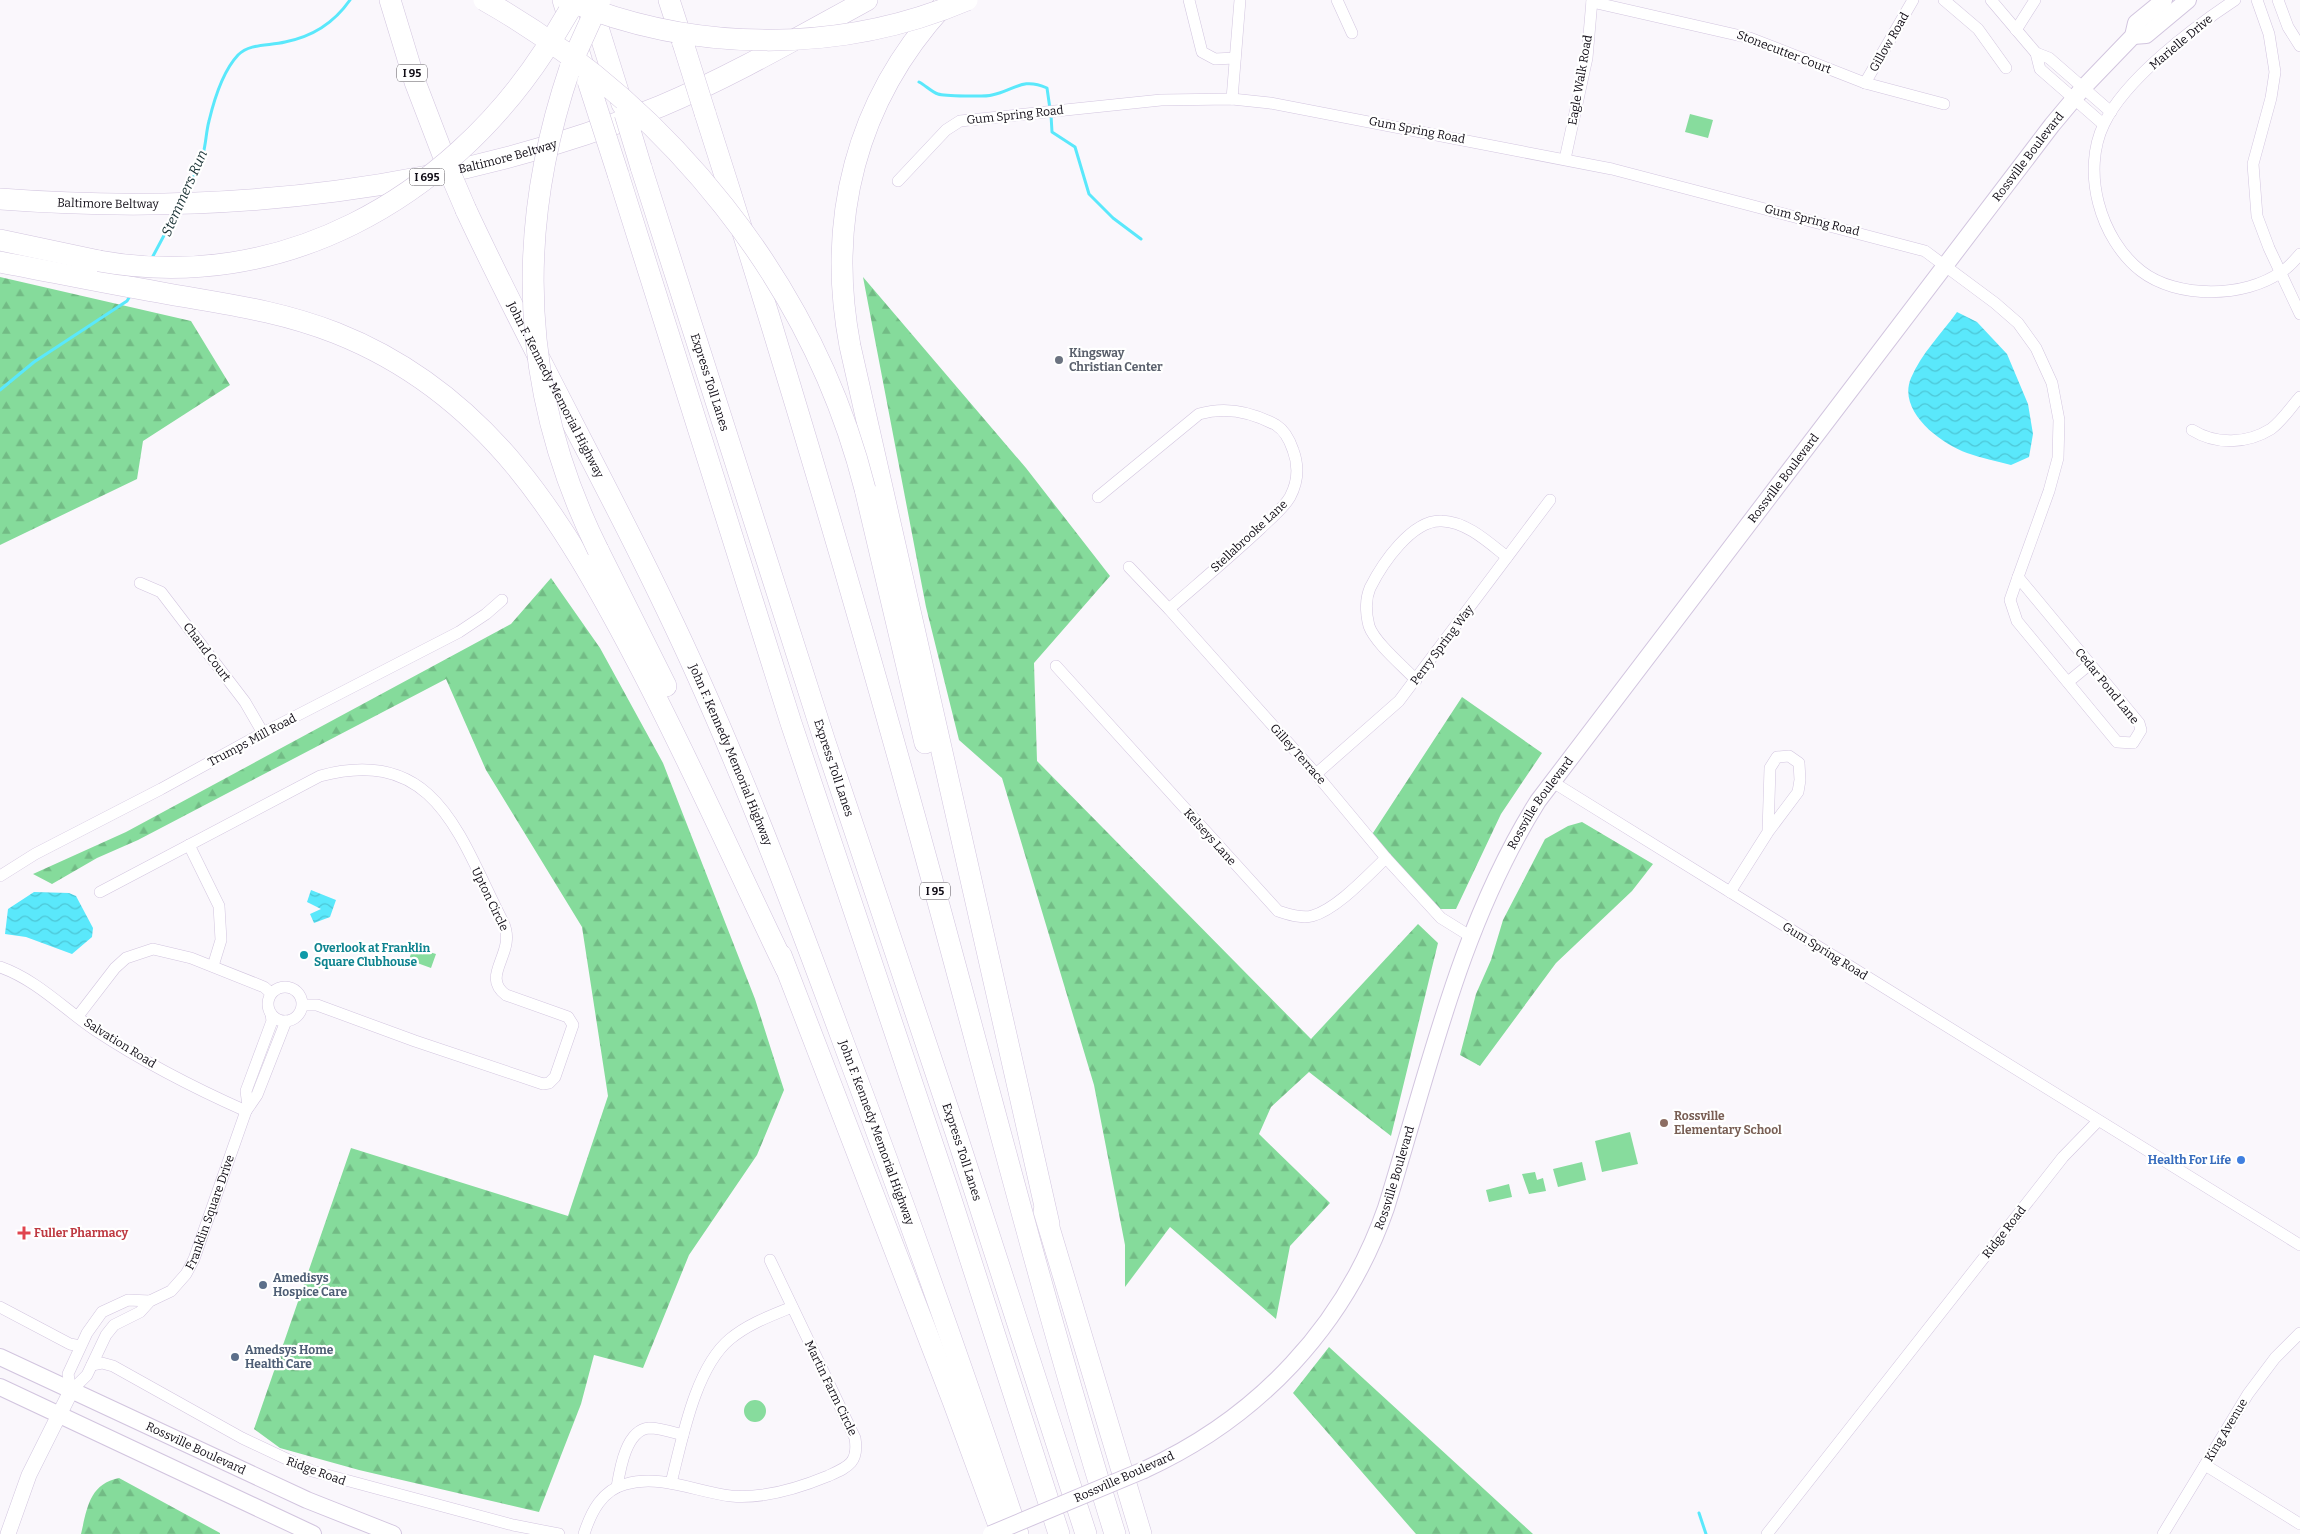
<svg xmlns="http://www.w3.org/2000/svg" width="2300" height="1534" viewBox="0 0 2300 1534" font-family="Bitter,serif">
  <defs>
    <pattern id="forest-firs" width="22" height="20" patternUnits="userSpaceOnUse" patternTransform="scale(1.25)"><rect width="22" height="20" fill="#85db9b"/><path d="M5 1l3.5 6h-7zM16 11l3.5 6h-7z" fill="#72bb85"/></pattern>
    <pattern id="water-waves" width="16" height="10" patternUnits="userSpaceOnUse" patternTransform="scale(1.25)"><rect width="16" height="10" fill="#5ae8fb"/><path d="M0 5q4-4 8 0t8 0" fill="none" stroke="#4dc6d6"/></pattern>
  </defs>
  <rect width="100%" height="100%" fill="#faf7fc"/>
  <!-- green -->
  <path fill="#87dc9d" d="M 1690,114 L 1713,120 L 1708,138 L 1685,132 Z
    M 413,947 L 436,954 L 431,968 L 409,960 Z
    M 1630,1132 L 1638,1164 L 1602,1172 L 1595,1141 Z
    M 1582,1162 L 1586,1180 L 1558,1187 L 1553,1169 Z
    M 1535,1172 L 1537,1180 L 1543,1178 L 1546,1191 L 1529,1194 L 1522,1174 Z
    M 1509,1184 L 1512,1197 L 1489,1202 L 1486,1190 Z
    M744 1411a11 11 0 1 1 22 0a11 11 0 1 1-22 0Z"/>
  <!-- forest -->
  <path fill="url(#forest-firs)" d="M 0,277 L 191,321 L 230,385 L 143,441 L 137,479 L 0,545 Z
    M 863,277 L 1026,468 L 1110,576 L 1034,663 L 1037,761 L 1311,1039 L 1418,924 L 1438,943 L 1391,1136 L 1309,1072 L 1271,1107 L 1259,1134 L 1330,1203 L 1290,1246 L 1276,1319 L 1170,1227 L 1125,1287 L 1125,1245 L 1094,1085 L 1002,778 L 959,740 L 926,607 Z
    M 551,578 L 600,648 L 663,763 L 755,999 L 784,1090 L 757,1155 L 689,1255 L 643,1368 L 594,1355 L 581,1404 L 539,1512 L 359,1470 L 280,1448 L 254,1429 L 351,1148 L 568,1216 L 608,1096 L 582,927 L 486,770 L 446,679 L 138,840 L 97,858 L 52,884 L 33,874 L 126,832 L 511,624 Z
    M 1462,697 L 1542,753 L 1501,814 L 1456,909 L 1431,909 L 1371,836 Z
    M 1582,822 L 1653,864 L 1632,891 L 1556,963 L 1480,1066 L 1460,1055 L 1476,994 L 1491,960 L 1503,920 L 1545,839 L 1568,826 Z
    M 1329,1347 L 1533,1534 L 1416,1534 L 1293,1393 Z
    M 119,1478 L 220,1533 L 220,1534 L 81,1534 C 87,1509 89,1484 119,1478 Z"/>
  <!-- water -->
  <path fill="url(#water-waves)" d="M 1957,312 L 1977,322 L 2007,354 L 2028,404 L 2033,434 L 2029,457 L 2011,465 C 1997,461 1981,458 1967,453 C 1940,443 1897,411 1911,378 C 1921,354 1942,333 1957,312 Z
    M 311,890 L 336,900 L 330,917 L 314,923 L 310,914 L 321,909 L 307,902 Z
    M 34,892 L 69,893 L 76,896 L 93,928 L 92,937 L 72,954 L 26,937 L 5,934 L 8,909 Z"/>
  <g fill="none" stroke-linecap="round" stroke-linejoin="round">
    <!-- stream -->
    <path stroke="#5ae8fb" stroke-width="3" d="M 919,82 C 925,85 932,92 938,94 C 944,96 986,97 992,95 C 1015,90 1022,77 1047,88 L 1050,109
      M 1051,115 L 1052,132 L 1075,147 L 1089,194 L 1113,218 L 1141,239
      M 184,196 C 190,183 199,169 203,154 C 206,144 206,132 209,121 C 214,100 223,71 238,55 C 250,43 269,46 285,42 C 311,37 334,23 350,0
      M 152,258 L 177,211
      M 0,390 L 34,362 L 127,301 L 130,296
      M 1699,1513 L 1706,1534"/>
    <defs>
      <g id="minor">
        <path d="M 1189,0 L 1202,52 L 1215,59 L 1235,58"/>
        <path d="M 1337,0 L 1352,33"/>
        <path d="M 1944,0 L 1978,29 L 2006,68"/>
        <path d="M 1991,0 L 2036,53 L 2040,69 L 2103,124"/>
        <path d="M 2235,0 C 2194,27 2125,79 2104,124 C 2081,171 2100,239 2141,271 C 2177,299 2245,298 2281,272 C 2288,268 2295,260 2300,254"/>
        <path d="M 2257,0 L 2269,34 L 2275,72 L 2271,98 L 2253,164 L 2257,216 L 2269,248 L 2300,314"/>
        <path d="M 2278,0 L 2288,27 L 2300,46"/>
        <path d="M 1592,2 L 1750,38 L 1865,83 L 1944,104"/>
        <path d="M 2016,30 L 2035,0"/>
        <path d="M 2036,53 L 2049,58 L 2111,112"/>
        <path d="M 1865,83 L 1913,0"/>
        <path d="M 1232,99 L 1240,0"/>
        <path d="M 1565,159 L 1587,58 L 1592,0"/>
        <path d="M 898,181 L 946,130 L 960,121 L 1161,100 L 1232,99 L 1270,103 L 1612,169 L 1925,251 L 1995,303 L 2018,323 L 2036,348 L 2052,383 L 2059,420 L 2058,458 L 2049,491 L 2018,577"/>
        <path d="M 2192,430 C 2216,445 2247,444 2271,429 C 2282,421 2291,407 2300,397"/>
        <path d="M 1098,497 L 1199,414 C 1226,406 1252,412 1276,425 C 1284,430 1290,441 1293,450 C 1299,466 1298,482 1290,497 C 1283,509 1270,519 1261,528 C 1231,556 1200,582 1169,609"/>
        <path d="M 1129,567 L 1169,609 L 1316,774 L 1386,858 L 1441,918 L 1470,936"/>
        <path d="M 2018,577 L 2139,723 L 2141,730 L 2133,743 L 2117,742 L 2017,621 L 2010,600 Z"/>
        <path d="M 140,583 L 161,592 L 245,702 L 263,733"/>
        <path d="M 1056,666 L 1278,911 C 1288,914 1301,919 1312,916 C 1337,909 1367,876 1386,858"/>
        <path d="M 1416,680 C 1404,667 1375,643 1369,626 C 1366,614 1365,600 1370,588 C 1382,564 1412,519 1442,521 C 1467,522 1488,542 1507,557"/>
        <path d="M 2068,682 L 2090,664"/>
        <path d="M 1316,774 L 1399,701 L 1550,500"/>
        <path d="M 1551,781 L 2300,1245"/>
        <path d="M 189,845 L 219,906 L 221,940 L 213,966"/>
        <path d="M 0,876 L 35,854 L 161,789 L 263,733 L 459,632 L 486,614 L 502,600"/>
        <path d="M 100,892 L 320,776 C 437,744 460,839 503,922 C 518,953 479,975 506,995 L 568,1017 L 573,1025 L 555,1077 L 549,1083 L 543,1084 L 415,1041 L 317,1005 L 303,1005"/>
        <path d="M 1730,892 L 1768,832 L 1798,792 L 1800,780 L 1799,763 L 1789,756 L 1777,757 L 1770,768 L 1768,832"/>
        <path d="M 0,967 C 37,980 64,1009 95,1030 C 142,1061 194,1088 246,1111"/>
        <circle cx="285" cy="1004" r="17"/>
        <path d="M 78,1016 L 115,968 L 126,958 L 153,949 L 191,958 L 264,987 L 271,993"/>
        <path d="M 248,1106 L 246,1091 L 272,1021 L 271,1014"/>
        <path d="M 0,1307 L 70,1344 L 80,1346"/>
        <path d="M 92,1365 L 102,1363 L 113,1366 L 242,1438 L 312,1471 L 513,1525 L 559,1534"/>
        <path id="s1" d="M 71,1391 L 87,1375 L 106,1335 L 114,1325 L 140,1312 L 150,1301 L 171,1291 L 186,1274 L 194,1259 L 246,1111 L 257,1095 L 286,1021"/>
        <path d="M 71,1391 L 68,1374 L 87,1333 L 102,1312 L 128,1300 L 150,1301"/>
        <path d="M 2205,1465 L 2300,1524"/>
        <path d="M 671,1483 C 682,1440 695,1368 730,1339 C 748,1324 770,1316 792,1307"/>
        <path d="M 617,1487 C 620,1469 626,1430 649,1428 C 660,1428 672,1432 683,1435"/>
        <path d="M 584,1534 C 591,1512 602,1490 626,1484 C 660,1474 697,1492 731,1496 C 763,1499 799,1488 828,1476 C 848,1467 859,1463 855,1438 L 770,1260"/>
        <path d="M 1767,1534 L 2063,1157 L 2098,1121"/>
        <path d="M 2163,1534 L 2248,1394 L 2275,1358 L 2300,1333"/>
      </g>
      <path id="tertiary" d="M 8,1534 L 29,1475 L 71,1391"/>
      <g id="secondary">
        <path d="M 2133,36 L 2146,35 L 2188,0"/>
        <path id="s2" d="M 0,1357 L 307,1500 L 393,1534"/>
        <path d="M 0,1387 L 313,1534"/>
        <path id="s3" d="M 1144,1470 C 1258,1418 1345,1326 1386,1208 C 1429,1070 1460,925 1538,801 L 2052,125 L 2083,88 L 2133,36 L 2136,23 L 2164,0"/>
      </g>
      <g id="motorway">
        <path d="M 390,0 L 415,82 L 448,168"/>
        <path d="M 563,0 L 582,62"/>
        <path d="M 669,0 L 683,43"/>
        <path d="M 590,2 L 622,104"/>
        <path d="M 943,6 C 856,101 826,220 850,346 L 1049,1224"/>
        <path d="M 705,113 C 786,365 861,620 931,876 C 991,1095 1047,1316 1115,1534"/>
        <path id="s4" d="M 641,167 L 825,742 L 956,1133 L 1086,1534"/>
        <path d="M 618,174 L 791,723 L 949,1193 L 1059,1534"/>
        <path id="s5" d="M 0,199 C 224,216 452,192 661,106 C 732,76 799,37 867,0"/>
        <path id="s6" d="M 466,210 C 541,371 631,525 703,688 C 755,805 800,925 844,1044 C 905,1206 963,1370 1018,1534"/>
        <path d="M 0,240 L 99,261"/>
        <path d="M 0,262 C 53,272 105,283 158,292 C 222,304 274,309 336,333 C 490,394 563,521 636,659 C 690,761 736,866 786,969"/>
        <path d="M 865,489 L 925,743"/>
        <path d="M 598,550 L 666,686"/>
        <path d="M 781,955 L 953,1401 L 1002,1534"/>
        <path d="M 1044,1211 L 1141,1534"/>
      </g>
    </defs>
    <!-- minor casing -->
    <use href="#minor" stroke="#d2c5df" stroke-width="12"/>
    <!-- tertiary casing -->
    <use href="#tertiary" stroke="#d2c5df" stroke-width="16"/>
    <!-- secondary casing -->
    <use href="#secondary" stroke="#d2c5df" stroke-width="18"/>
    <!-- motorway casing -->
    <use href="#motorway" stroke="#d2c5df" stroke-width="22"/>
    <!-- minor -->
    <use href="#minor" stroke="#fff" stroke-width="11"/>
    <!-- tertiary -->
    <use href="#tertiary" stroke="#fff" stroke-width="15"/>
    <!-- secondary -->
    <use href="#secondary" stroke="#fff" stroke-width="16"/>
    <!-- motorway -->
    <use href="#motorway" stroke="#fff" stroke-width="21"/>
    <defs>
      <path id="secondary-bridge" d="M 991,1534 L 1144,1470"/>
      <path id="motorway-bridge" d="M 484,0 C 668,104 813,283 865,489
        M 567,0 C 694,53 840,54 967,0
        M 554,36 L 569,11
        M 683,43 L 705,113
        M 576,53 L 600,0
        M 570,68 C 514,233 520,393 598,550
        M 588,81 L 618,174
        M 625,114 L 641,167
        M 448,168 L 466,210
        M 99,261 C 280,294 448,199 545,50"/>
    </defs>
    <!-- secondary-bridge casing -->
    <use href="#secondary-bridge" stroke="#d2c5df" stroke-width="18" stroke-linecap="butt"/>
    <!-- motorway-bridge casing -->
    <use href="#motorway-bridge" stroke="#d2c5df" stroke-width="22" stroke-linecap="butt"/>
    <!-- secondary-bridge -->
    <use href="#secondary-bridge" stroke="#fff" stroke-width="16"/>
    <!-- motorway-bridge -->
    <use href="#motorway-bridge" stroke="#fff" stroke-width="21"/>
  </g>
  <!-- markers -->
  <circle fill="#6b7280" stroke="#fff" stroke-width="2" cx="1059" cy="360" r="5"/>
  <circle fill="#0f9aa8" stroke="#fff" stroke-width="2" cx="304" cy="955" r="5"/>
  <circle fill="#8d6e63" stroke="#fff" stroke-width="2" cx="1664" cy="1123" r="5"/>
  <circle fill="#3f7fe0" stroke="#fff" stroke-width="2" cx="2241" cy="1160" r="5"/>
  <path fill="#e0444e" stroke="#fff" stroke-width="2" d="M21.5 1225.5h5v5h5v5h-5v5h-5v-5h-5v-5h5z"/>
  <g fill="#5c6f8a" stroke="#fff" stroke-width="2">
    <circle cx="263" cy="1285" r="5"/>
    <circle cx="235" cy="1357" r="5"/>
  </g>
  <g text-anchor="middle" stroke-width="4.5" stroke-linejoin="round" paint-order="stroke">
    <!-- shield labels -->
    <g fill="#fff" stroke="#58555b" stroke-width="1">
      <rect x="397" y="64.5" width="30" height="17" rx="4"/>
      <rect x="409.5" y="168.5" width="35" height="17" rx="4"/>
      <rect x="920" y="882.5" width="30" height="17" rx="4"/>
    </g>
    <g font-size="11" font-weight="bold" fill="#100c15">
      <text x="412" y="77">I 95</text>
      <text x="427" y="181">I 695</text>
      <text x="935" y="895">I 95</text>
    </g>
    <!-- street labels -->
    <g font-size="12" fill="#100c15" stroke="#fff">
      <text transform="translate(1889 42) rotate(-60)" y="4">Gillow Road</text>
      <text transform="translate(2181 42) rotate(-40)" y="4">Marielle Drive</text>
      <text transform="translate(1784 52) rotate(21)" y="4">Stonecutter Court</text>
      <text transform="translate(1580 80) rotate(-80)" y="4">Eagle Walk Road</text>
      <text transform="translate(1015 115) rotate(-6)" y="4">Gum Spring Road</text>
      <text transform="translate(1417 130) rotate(11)" y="4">Gum Spring Road</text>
      <text dy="4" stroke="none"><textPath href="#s3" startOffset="1612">Rossville Boulevard</textPath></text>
      <text dy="4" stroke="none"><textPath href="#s5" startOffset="512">Baltimore Beltway</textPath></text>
      <text dy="4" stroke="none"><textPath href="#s5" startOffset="108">Baltimore Beltway</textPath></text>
      <text transform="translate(1812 220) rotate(14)" y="4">Gum Spring Road</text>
      <text dy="4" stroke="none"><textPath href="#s4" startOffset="226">Express Toll Lanes</textPath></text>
      <text dy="4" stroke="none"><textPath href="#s6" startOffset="201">John F. Kennedy Memorial Highway</textPath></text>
      <text dy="4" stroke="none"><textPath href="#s3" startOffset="1208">Rossville Boulevard</textPath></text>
      <text transform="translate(1249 536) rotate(-43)" y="4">Stellabrooke Lane</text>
      <text transform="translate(1442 645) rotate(-53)" y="4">Perry Spring Way</text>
      <text transform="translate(207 652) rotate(53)" y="4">Chand Court</text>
      <text transform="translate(2107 686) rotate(51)" y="4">Cedar Pond Lane</text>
      <text transform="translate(252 740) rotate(-28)" y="4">Trumps Mill Road</text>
      <text transform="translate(1298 754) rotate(48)" y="4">Gilley Terrace</text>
      <text dy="4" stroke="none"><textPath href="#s6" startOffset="606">John F. Kennedy Memorial Highway</textPath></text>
      <text dy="4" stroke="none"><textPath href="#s4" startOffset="631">Express Toll Lanes</textPath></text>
      <text dy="4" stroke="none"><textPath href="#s3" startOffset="802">Rossville Boulevard</textPath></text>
      <text transform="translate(1210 837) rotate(48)" y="4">Kelseys Lane</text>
      <text transform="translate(490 899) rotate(64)" y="4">Upton Circle</text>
      <text transform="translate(1825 951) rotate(32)" y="4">Gum Spring Road</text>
      <text transform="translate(120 1043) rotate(32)" y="4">Salvation Road</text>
      <text dy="4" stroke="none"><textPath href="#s6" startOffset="1011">John F. Kennedy Memorial Highway</textPath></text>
      <text dy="4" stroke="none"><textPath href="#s4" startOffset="1036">Express Toll Lanes</textPath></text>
      <text dy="4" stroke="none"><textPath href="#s3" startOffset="398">Rossville Boulevard</textPath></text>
      <text dy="4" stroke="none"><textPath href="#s1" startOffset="236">Franklin Square Drive</textPath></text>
      <text transform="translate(2004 1232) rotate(-52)" y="4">Ridge Road</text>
      <text transform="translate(831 1388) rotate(64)" y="4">Martin Farm Circle</text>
      <text transform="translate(2226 1430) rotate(-59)" y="4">King Avenue</text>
      <text dy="4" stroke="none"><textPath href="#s2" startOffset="216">Rossville Boulevard</textPath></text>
      <text transform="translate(316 1471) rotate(20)" y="4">Ridge Road</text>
      <text transform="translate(1124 1477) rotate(-24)" y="4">Rossville Boulevard</text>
    </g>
    <!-- worship labels -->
    <g font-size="12" font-weight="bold" fill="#5b616d" stroke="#fff" text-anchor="start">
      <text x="1069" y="357">Kingsway<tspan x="1069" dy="14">Christian Center</tspan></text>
    </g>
    <!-- culture labels -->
    <g font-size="12" font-weight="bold" fill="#0d838f" stroke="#fff" text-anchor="start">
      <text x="314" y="952">Overlook at Franklin<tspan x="314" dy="14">Square Clubhouse</tspan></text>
    </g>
    <!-- education labels -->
    <g font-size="12" font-weight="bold" fill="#785e54" stroke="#fff" text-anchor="start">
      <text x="1674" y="1120">Rossville<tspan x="1674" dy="14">Elementary School</tspan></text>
    </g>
    <!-- shop labels -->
    <g font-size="12" font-weight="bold" fill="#366cbe" stroke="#fff" text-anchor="end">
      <text x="2231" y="1164">Health For Life</text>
    </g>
    <!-- health labels -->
    <g font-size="12" font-weight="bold" fill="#be3a42" stroke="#fff" text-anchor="start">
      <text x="34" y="1237">Fuller Pharmacy</text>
    </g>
    <!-- service labels -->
    <g font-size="12" font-weight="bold" fill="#4e5e75" stroke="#fff" text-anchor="start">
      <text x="273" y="1282">Amedisys<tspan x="273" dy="14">Hospice Care</tspan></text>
      <text x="245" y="1354">Amedsys Home<tspan x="245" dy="14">Health Care</tspan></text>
    </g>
    <!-- water labels -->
    <g font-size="14" font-style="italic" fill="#183033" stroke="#fff">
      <text transform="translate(184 193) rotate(-66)" y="5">Stemmers Run</text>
    </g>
  </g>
</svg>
